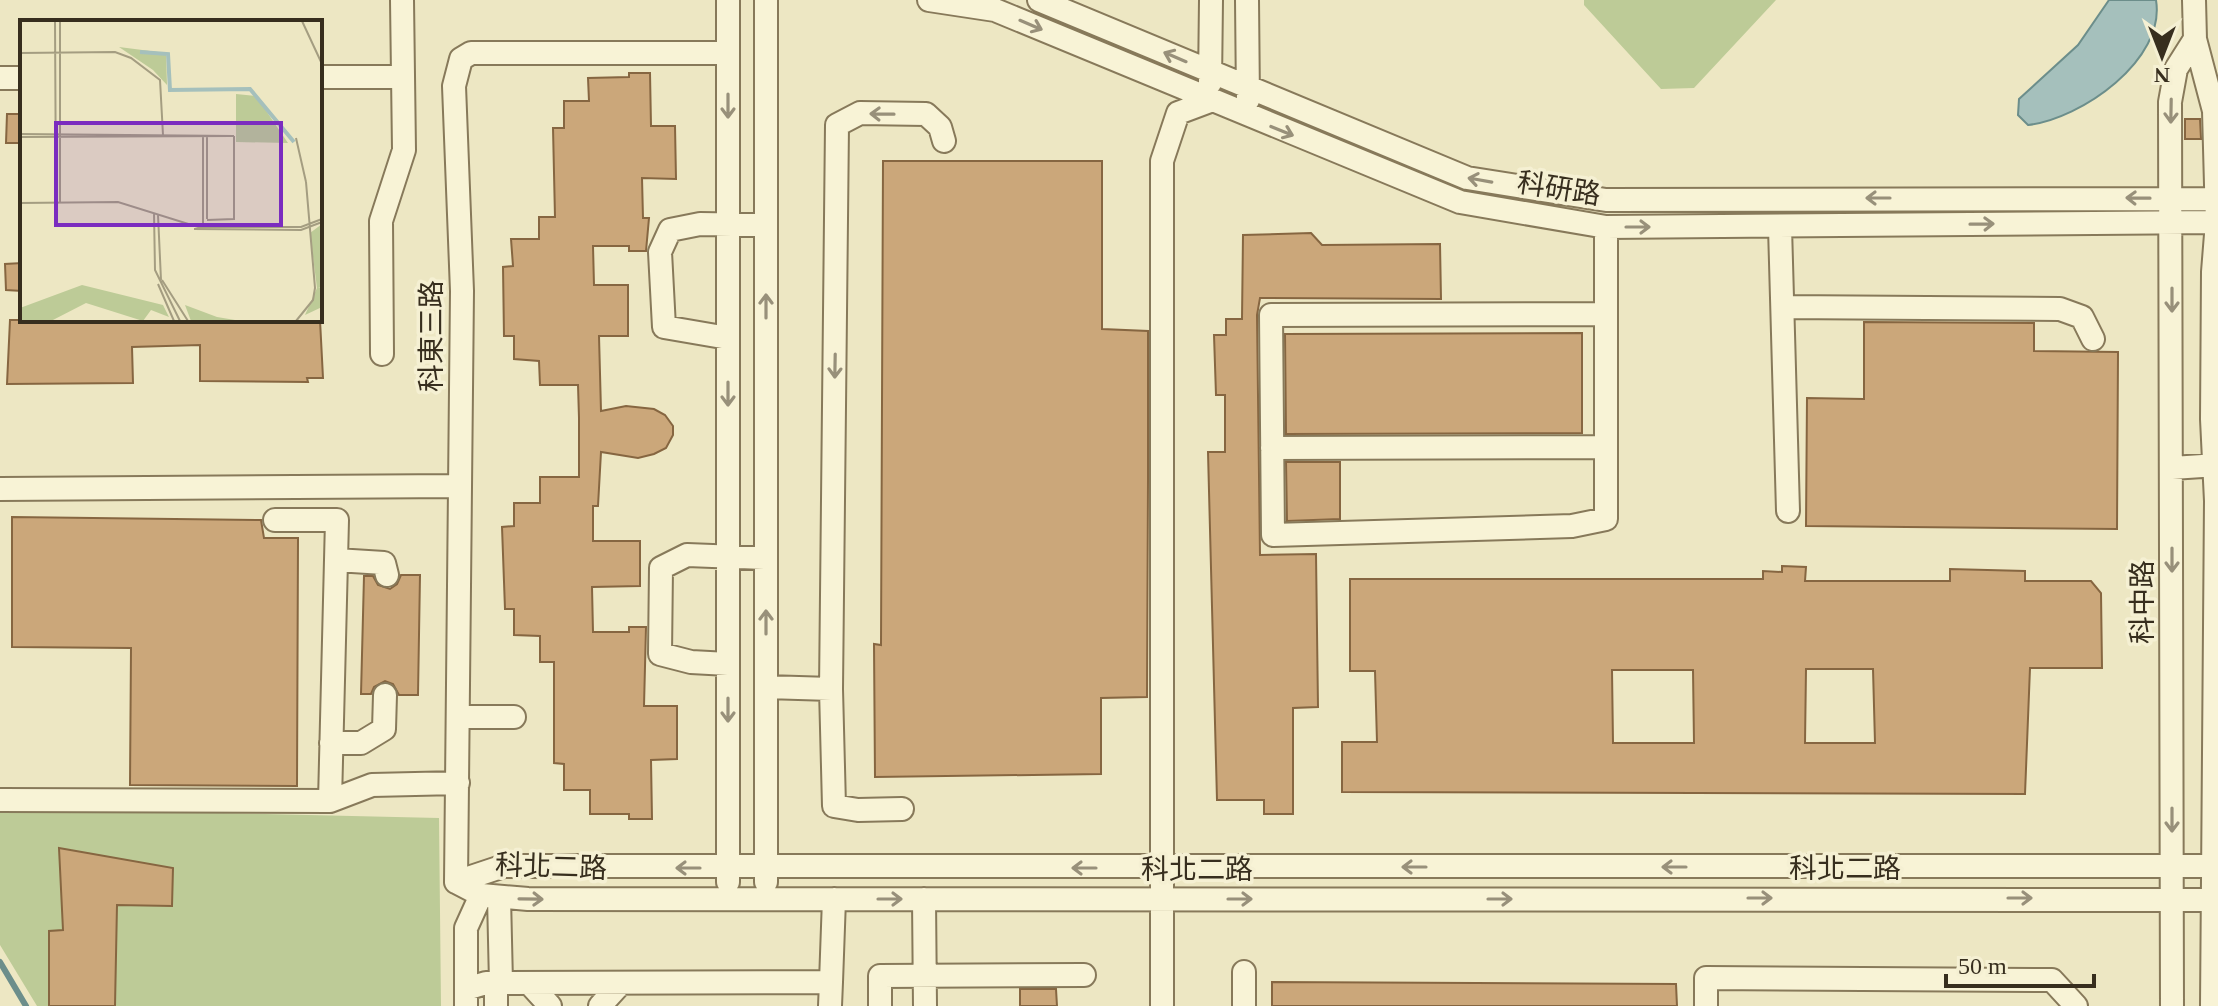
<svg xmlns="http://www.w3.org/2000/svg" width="2218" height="1006" viewBox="0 0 2218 1006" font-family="'Times New Roman','Noto Sans TC',serif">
  <rect width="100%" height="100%" fill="#ede7c3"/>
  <!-- green -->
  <path fill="#bdcb97" d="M 1584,0 L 1776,0 L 1694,88 L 1661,89 L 1584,5 Z
    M 0,808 L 439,818 L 441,1006 L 37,1006 L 0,945 Z"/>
  <!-- water -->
  <path fill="#a5c0bc" stroke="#6c8e8b" stroke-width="2" d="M 2109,0 L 2156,0 C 2166,60 2081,119 2028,125 L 2018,115 L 2019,99 L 2078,45 Z"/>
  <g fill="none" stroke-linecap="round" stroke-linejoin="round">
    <!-- stream -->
    <path stroke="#6c8e8b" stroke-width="6" d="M 0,962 L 26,1006"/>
  </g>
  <!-- building -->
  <path fill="#cba77a" stroke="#866641" stroke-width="2" fill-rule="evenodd" d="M 629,73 L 650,73 L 651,126 L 675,126 L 676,179 L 642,178 L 643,218 L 649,218 L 646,251 L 629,251 L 629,246 L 593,246 L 594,285 L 628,285 L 628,336 L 599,336 L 601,411 L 626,406 L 654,409 L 665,415 L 673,426 L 673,435 L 666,448 L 654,454 L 638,458 L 601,452 L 598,506 L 593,506 L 593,541 L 640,541 L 640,586 L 592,587 L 593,632 L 629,632 L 629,627 L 646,627 L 644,706 L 677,706 L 677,759 L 651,760 L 652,819 L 629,819 L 629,814 L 590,814 L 590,790 L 564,790 L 564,764 L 554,763 L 554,662 L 540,662 L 540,636 L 514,635 L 514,609 L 505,609 L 502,527 L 514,526 L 514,503 L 540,503 L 540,477 L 579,477 L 579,418 L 578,385 L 540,385 L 539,361 L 514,359 L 514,336 L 504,336 L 503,267 L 513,266 L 511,239 L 539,239 L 539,217 L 555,217 L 553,128 L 564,128 L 564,101 L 589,101 L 588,78 L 629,77 Z
    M 7,114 L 22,114 L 22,143 L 6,143 Z
    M 2185,119 L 2200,119 L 2201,139 L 2185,139 Z
    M 883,161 L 1102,161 L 1102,329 L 1148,331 L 1148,480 L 1147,697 L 1101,698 L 1101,774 L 875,777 L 874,644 L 881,645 Z
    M 1311,233 L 1322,245 L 1440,244 L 1441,299 L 1260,298 L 1257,315 L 1260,555 L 1316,554 L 1318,707 L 1293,708 L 1293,814 L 1264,814 L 1264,800 L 1217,800 L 1208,452 L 1225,452 L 1225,395 L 1216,395 L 1214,335 L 1226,335 L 1226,319 L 1242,319 L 1243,235 Z
    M 22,263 L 22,291 L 6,290 L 5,264 Z
    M 10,320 L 320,320 L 323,378 L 307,378 L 308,382 L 200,381 L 200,345 L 132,347 L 133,383 L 7,384 Z
    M 1864,322 L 2034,323 L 2034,351 L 2118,352 L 2117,529 L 1806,526 L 1807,398 L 1864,399 Z
    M 1582,333 L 1582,433 L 1286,434 L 1285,334 Z
    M 1286,462 L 1340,462 L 1340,519 L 1287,521 Z
    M 12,517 L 261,520 L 264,538 L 298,538 L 297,786 L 130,785 L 131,648 L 12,647 Z
    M 1782,566 L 1806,567 L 1805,581 L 1950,581 L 1950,569 L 2025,571 L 2025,581 L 2091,581 L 2101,593 L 2102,668 L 2030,668 L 2025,794 L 1342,792 L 1342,742 L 1377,742 L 1375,671 L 1350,671 L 1350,579 L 1763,579 L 1763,571 L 1782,572 ZM 1806,669 L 1873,669 L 1875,743 L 1805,743 ZM 1612,670 L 1693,670 L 1694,743 L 1613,743 Z
    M 401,575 L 420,575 L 418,695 L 399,695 L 393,684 L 385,681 L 374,687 L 371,694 L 361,694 L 364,576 L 373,576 L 378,585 L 390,589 L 397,584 Z
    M 59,848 L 173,868 L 172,906 L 117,905 L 115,1006 L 49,1006 L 49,931 L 63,930 Z
    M 1272,982 L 1676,984 L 1677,1006 L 1272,1006 Z
    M 1020,989 L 1056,989 L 1057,1006 L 1020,1006 Z"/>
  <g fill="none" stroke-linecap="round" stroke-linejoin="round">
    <defs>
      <path id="minor" d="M 728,0 L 728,882
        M 766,0 L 766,882
        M 929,0 L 995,10 L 1460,202 L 1606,227 L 2218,222
        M 1039,0 L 1467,178 L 1606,200 L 2218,199
        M 1247,0 L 1248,100
        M 2194,0 L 2195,39 L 2214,111 L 2217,222 L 2213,272 L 2212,419 L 2216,501 L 2212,1006
        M 320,77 L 403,77
        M 0,78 L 22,78
        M 1210,83 L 1211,0
        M 1780,227 L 1788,511
        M 1783,307 L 2060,309 L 2082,317 L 2093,339
        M 1604,314 L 1271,315 L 1273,535 L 1572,526 L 1606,519 L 1606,227
        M 728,338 L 664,327 L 660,252 L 670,230 L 700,224 L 766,225
        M 382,354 L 381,221 L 404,150 L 402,0
        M 1272,448 L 1604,447
        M 2172,468 L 2218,465
        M 0,489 L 460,486
        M 275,520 L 337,520 L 330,801
        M 336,560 L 384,563 L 387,575
        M 728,664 L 691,662 L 660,654 L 661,568 L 687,555 L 766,558
        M 766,687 L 831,689
        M 458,717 L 514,717
        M 331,743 L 361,743 L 384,729 L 385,695
        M 0,800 L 330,801 L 372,785 L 458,783
        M 902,809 L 858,810 L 834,806 L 831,689 L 837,125 L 860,113 L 926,114 L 940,127 L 944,141
        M 456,882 L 481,895 L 528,899 L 2218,900
        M 456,882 L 504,866 L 2218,866
        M 456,882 L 462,291 L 454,86 L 461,59 L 471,53 L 728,53
        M 499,897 L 501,983
        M 924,899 L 925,1006
        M 1244,972 L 1244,1006
        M 529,983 L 550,1006
        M 466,989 L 466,928 L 481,895
        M 466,1006 L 466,989 L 486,983 L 831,982 L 834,899
        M 496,1006 L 496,983
        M 600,1006 L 621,983
        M 830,1006 L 831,982
        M 880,1006 L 880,976 L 1084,975
        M 1162,1006 L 1162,161 L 1178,113 L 1210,101
        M 1706,1006 L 1706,978 L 2052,980 L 2076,1006
        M 2172,1006 L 2170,102 L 2176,69 L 2195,39"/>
    </defs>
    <!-- minor casing -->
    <use href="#minor" stroke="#87795a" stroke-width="26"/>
    <!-- minor -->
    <use href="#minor" stroke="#f8f3d6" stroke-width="22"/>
  </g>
  <!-- one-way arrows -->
  <defs><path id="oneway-shaft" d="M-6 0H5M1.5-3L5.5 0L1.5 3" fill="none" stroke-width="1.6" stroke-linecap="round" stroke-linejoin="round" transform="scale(2)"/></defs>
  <g stroke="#98907a">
    <use href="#oneway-shaft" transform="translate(1031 25) rotate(23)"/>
    <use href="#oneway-shaft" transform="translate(1175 57) rotate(-157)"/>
    <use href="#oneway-shaft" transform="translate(728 106) rotate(90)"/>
    <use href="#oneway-shaft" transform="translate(2171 111) rotate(91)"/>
    <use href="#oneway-shaft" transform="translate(882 114) rotate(-179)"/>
    <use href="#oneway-shaft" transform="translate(1282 131) rotate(22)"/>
    <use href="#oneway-shaft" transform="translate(1480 180) rotate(-170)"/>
    <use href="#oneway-shaft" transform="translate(1878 198) rotate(180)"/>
    <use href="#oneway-shaft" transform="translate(2138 198) rotate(-179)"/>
    <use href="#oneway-shaft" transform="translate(1982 224) rotate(-1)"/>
    <use href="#oneway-shaft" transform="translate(1638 227)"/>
    <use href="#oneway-shaft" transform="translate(2172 300) rotate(90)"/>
    <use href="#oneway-shaft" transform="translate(766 306) rotate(-90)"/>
    <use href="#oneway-shaft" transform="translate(835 366) rotate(91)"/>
    <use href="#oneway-shaft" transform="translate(728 394) rotate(90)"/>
    <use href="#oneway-shaft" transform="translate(2172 560) rotate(90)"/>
    <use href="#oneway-shaft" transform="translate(766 622) rotate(-90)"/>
    <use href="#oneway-shaft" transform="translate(728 710) rotate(90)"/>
    <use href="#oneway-shaft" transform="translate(2172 820) rotate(90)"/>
    <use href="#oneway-shaft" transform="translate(1414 867) rotate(180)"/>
    <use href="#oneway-shaft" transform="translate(1674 867) rotate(180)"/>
    <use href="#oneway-shaft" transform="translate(688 868) rotate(180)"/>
    <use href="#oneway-shaft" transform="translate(1084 868) rotate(180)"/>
    <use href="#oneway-shaft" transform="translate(1760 898)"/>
    <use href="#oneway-shaft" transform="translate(2020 898)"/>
    <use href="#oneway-shaft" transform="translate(531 899) rotate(1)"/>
    <use href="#oneway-shaft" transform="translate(890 899)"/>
    <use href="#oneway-shaft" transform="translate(1240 899)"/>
    <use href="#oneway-shaft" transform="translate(1500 899)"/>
  </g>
  <g text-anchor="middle" stroke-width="7" stroke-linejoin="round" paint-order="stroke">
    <!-- street labels -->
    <g font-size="28" fill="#372e1e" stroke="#f5f0d3">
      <text transform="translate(1559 188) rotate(9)" y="10">科研路</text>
      <text transform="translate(431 336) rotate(-90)" y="10">科東三路</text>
      <text transform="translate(2142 602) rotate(-90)" y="10">科中路</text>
      <text transform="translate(551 866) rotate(2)" y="10">科北二路</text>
      <text x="1845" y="878">科北二路</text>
      <text x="1197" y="879">科北二路</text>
    </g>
  </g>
  <!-- overview -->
  <g transform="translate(20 20)">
    <rect width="302" height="302" fill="#ede7c3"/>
    <path d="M 99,27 L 146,33 L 147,65 L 133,50 ZM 216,74 L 236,76 L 268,123 L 216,122 ZM 302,204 L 302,267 L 298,268 L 302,268 L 302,287 L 285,295 L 297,268 L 290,213 ZM 62,265 L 143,285 L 149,297 L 131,290 L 123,301 L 66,283 L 31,301 L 0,301 L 0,288 ZM 165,285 L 197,297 L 221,301 L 171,301 Z" fill="#bdcb97"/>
    <path fill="none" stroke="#a5c0bc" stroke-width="4" d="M 120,32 L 148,34 L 150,70 L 230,69 L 274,122"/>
    <path fill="none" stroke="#a49d81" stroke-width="2" d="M 35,1 L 36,183M 282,1 L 302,44M 0,33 L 95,32 L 111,38 L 140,60 L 143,115M 0,114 L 214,116M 183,116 L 183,208M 187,116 L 187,199M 0,117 L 212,116M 276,118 L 286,162M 0,183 L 98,182 L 178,207 L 281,207 L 302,199M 40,183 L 40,1M 134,193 L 135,250 L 160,301M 138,195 L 141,260M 187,200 L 214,199 L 214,116M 174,209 L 281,210 L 302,202M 142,260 L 168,301M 138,264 L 154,301M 276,301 L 293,280 L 295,268 L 286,162"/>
    <path fill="#7b2cbf" fill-opacity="0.15" stroke="#7b2cbf" stroke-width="4" d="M 36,103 L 261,103 L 261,205 L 36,205 Z"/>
    <rect width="302" height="302" fill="none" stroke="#372e1e" stroke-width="4"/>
  </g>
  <!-- north arrow -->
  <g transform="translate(2162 56) rotate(180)" stroke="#f5f0d3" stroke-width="6" paint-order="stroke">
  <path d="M0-6L14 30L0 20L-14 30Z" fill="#372e1e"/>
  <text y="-12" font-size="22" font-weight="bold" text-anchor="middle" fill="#372e1e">N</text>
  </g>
  <!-- scale -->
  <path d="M1946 974v12h148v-12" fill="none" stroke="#372e1e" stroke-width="4"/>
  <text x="1958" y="974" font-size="24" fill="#372e1e" stroke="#f5f0d3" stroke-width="6" paint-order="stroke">50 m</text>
</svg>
